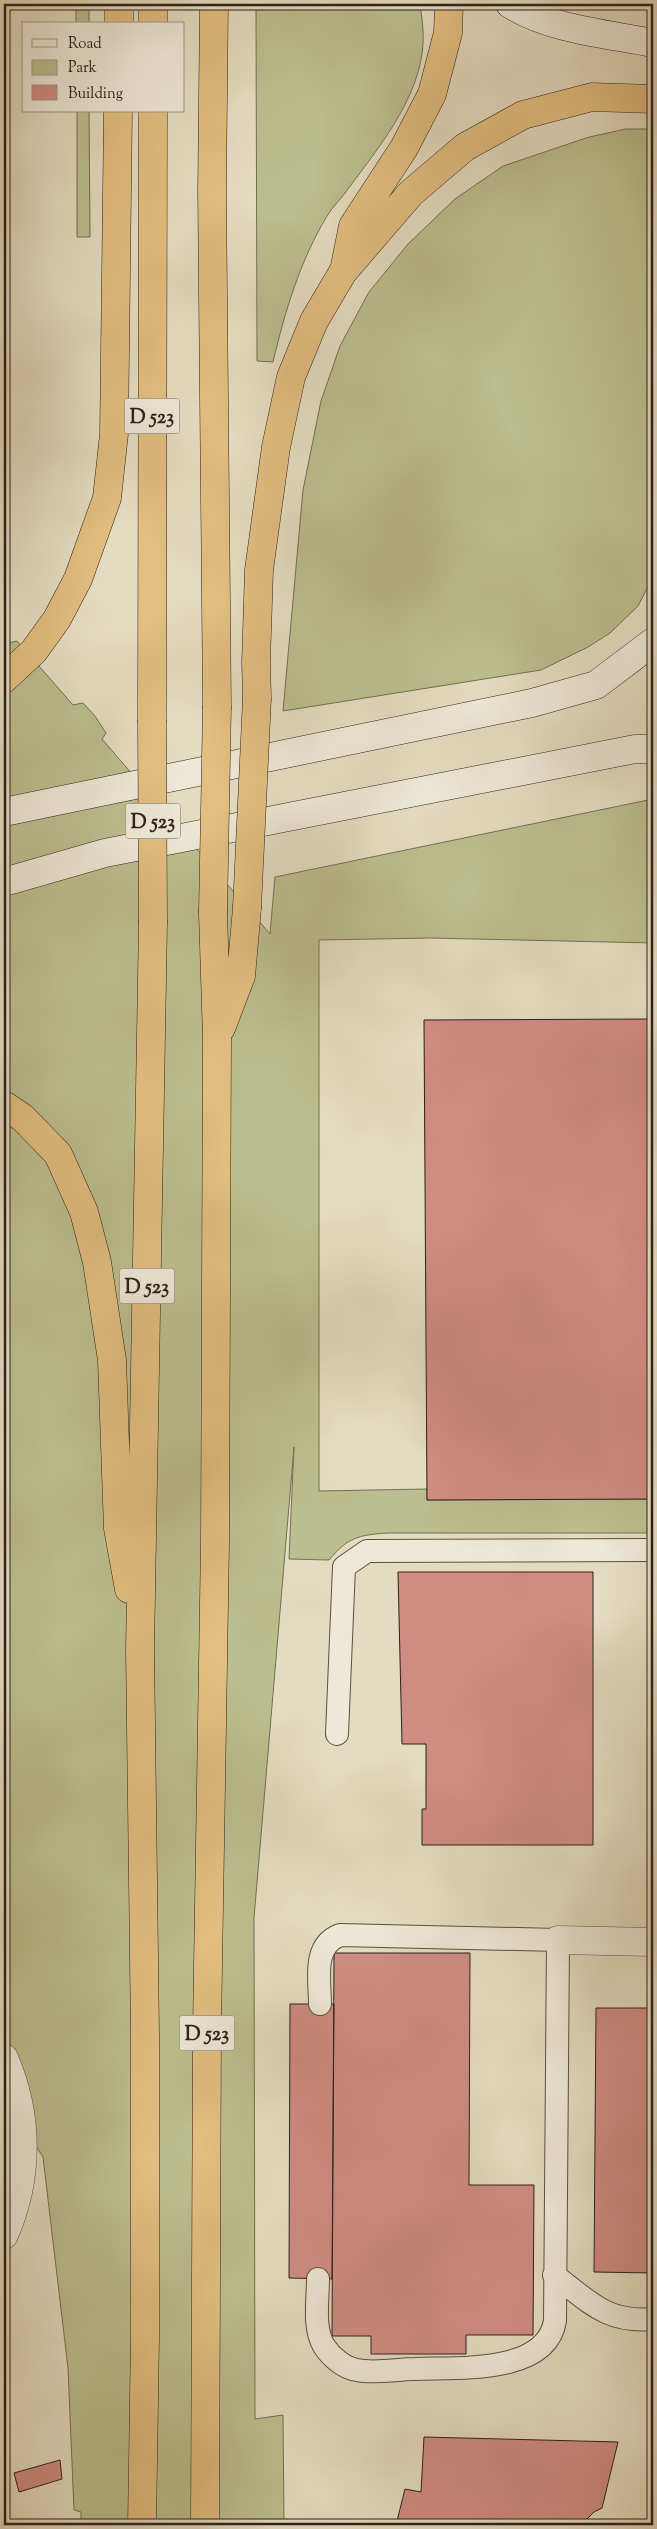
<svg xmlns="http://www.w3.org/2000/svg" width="657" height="2529" viewBox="0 0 657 2529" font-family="'Sorts Mill Goudy',serif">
  <rect width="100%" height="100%" fill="#e4dcc1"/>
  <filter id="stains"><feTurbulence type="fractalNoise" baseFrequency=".004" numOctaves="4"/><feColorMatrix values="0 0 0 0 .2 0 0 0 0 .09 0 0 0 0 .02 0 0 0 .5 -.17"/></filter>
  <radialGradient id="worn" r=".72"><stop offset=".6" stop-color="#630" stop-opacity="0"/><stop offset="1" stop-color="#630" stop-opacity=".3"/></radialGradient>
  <!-- green -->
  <path fill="#bbbe8e" stroke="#746f54" d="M 76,4 L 89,4 L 89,24 L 76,24 Z
    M 256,4 L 419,4 C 422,12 422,21 423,30 C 427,89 382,143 348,189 C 342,198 333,206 327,216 C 300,261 285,311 273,362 L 257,361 Z
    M 77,111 L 89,111 L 90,237 L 77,237 Z
    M 626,129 L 653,129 L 653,577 L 638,606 L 610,633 L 588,647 L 541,670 L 283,711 L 303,490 L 321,401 L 340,346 L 369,292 L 408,244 L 455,199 L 503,166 L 589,137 Z
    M 17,641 L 73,705 L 83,703 L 95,716 L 106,733 L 102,739 L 270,934 L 275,877 L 653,799 L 653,943 L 430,938 L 319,940 L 319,1491 L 427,1489 L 427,1500 L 653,1499 L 653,1533 L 388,1533 C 359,1535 348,1537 329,1560 L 289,1559 L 294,1447 L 254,1918 L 255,2419 L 283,2415 L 284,2525 L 81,2525 L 81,2512 L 74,2510 L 68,2368 L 43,2157 L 4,2098 L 4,644 Z"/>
  <!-- building -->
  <path fill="#cf8c83" stroke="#2c201b" d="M 653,1019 L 653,1499 L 427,1500 L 424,1020 Z
    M 398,1572 L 593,1572 L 593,1845 L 422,1845 L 422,1809 L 426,1809 L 426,1744 L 402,1744 Z
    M 334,1953 L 470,1953 L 469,2185 L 534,2185 L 533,2335 L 466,2335 L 466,2354 L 371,2354 L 371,2336 L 332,2336 Z
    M 290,2004 L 334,2004 L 332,2279 L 289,2278 Z
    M 596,2008 L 653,2008 L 653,2273 L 594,2272 Z
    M 424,2437 L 618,2442 L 602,2508 L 594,2512 L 581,2525 L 396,2525 L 405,2489 L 421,2492 Z
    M 60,2460 L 62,2479 L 19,2492 L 14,2473 Z"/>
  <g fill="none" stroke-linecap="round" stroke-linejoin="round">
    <defs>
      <path id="lane" d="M 337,1734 L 344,1567 L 367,1551 L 653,1550
        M 554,2275 C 590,2302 606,2323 653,2319
        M 318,2279 C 318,2300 313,2328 324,2346 C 331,2357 344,2368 357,2370 C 375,2374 397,2369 415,2369 C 456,2367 546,2375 555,2321 L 558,1940 L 340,1935 C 312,1946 320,1979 320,2004"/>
      <path id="street" d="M 558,1940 L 653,1942
        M 4,2058 C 29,2116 29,2178 4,2235"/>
      <path id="secondary" d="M 510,4 C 548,29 608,34 653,43
        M 4,812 L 532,703 L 596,685 L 653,642
        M 4,882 L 105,853 L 635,749 L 653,749"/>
      <path id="highway" d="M 214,4 L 212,191 L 217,706
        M 119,24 L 119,4
        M 153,24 L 153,4
        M 344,271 L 353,226 L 404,148 L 432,94 L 448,33 L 449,4
        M 4,679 L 34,651 L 57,619 L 78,579 L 107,498 L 114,434 L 118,111
        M 257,698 L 256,662 L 259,570 L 276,447 L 291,377 L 314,321 L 343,272 L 411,193 L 465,147 L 523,115 L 592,97 L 653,99
        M 152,720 L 153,111
        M 221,1028 L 241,976 L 247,908
        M 4,1105 L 23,1118 L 58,1154 L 84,1212 L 97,1262 L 112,1360 L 118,1528 L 129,1589
        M 142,2525 L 145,2337 L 145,2034 L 140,1649 L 153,923
        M 205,2525 L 207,2028 L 215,1542 L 217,1038 L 213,913"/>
    </defs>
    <!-- lane casing -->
    <use href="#lane" stroke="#5a4f44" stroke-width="24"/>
    <!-- street casing -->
    <use href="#street" stroke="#5a4f44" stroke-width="29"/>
    <!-- secondary casing -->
    <use href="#secondary" stroke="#2c201b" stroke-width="29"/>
    <!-- highway casing -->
    <use href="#highway" stroke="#2c201b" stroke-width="29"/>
    <!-- lane -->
    <use href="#lane" stroke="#ede8d7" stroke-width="22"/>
    <!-- street -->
    <use href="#street" stroke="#ede8d7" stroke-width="28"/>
    <!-- secondary -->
    <use href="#secondary" stroke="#ede8d7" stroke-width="28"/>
    <!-- highway -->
    <use href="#highway" stroke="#e2be80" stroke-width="28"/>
    <defs>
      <path id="highway-bridge" d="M 152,720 L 153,923
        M 247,908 L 257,698
        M 213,913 L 217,706"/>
    </defs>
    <!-- highway-bridge casing -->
    <use href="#highway-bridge" stroke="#2c201b" stroke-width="29" stroke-linecap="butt"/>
    <!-- highway-bridge -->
    <use href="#highway-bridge" stroke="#e2be80" stroke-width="28"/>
  </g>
  <g text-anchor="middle" stroke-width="4" stroke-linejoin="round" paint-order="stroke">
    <!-- shield labels -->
    <g fill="#ede8d7" stroke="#665c53" stroke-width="1">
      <rect x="124.5" y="398.5" width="55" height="35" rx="4"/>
      <rect x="125.5" y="803.5" width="55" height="35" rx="4"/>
      <rect x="119.5" y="1268.5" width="55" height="35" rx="4"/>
      <rect x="179.5" y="2015.5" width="55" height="35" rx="4"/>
    </g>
    <g font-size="20" font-weight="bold" fill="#2c201b">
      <text x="152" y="423">D 523</text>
      <text x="153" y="828">D 523</text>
      <text x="147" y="1293">D 523</text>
      <text x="207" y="2040">D 523</text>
    </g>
  </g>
  <!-- margin -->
  <rect width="657" height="2529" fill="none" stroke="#e4dcc1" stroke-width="20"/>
  <rect x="5" y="5" width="647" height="2519" fill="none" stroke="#2c201b" stroke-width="2.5"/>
  <rect x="10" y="10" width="637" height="2509" fill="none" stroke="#2c201b"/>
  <!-- legend -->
  <rect x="22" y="22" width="162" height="90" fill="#ede8d7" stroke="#a0988c"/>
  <rect x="32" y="39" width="25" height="8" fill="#ede8d7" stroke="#a0988c"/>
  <text x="68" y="48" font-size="15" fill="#2c201b">Road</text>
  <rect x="32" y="60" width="25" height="15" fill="#bbbe8e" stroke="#a0988c"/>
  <text x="68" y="72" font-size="15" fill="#2c201b">Park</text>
  <rect x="32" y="85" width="25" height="15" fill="#cf8c83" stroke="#a0988c"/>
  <text x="68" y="98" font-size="15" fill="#2c201b">Building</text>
  <rect width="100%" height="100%" filter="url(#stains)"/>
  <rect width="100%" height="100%" fill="url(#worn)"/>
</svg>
